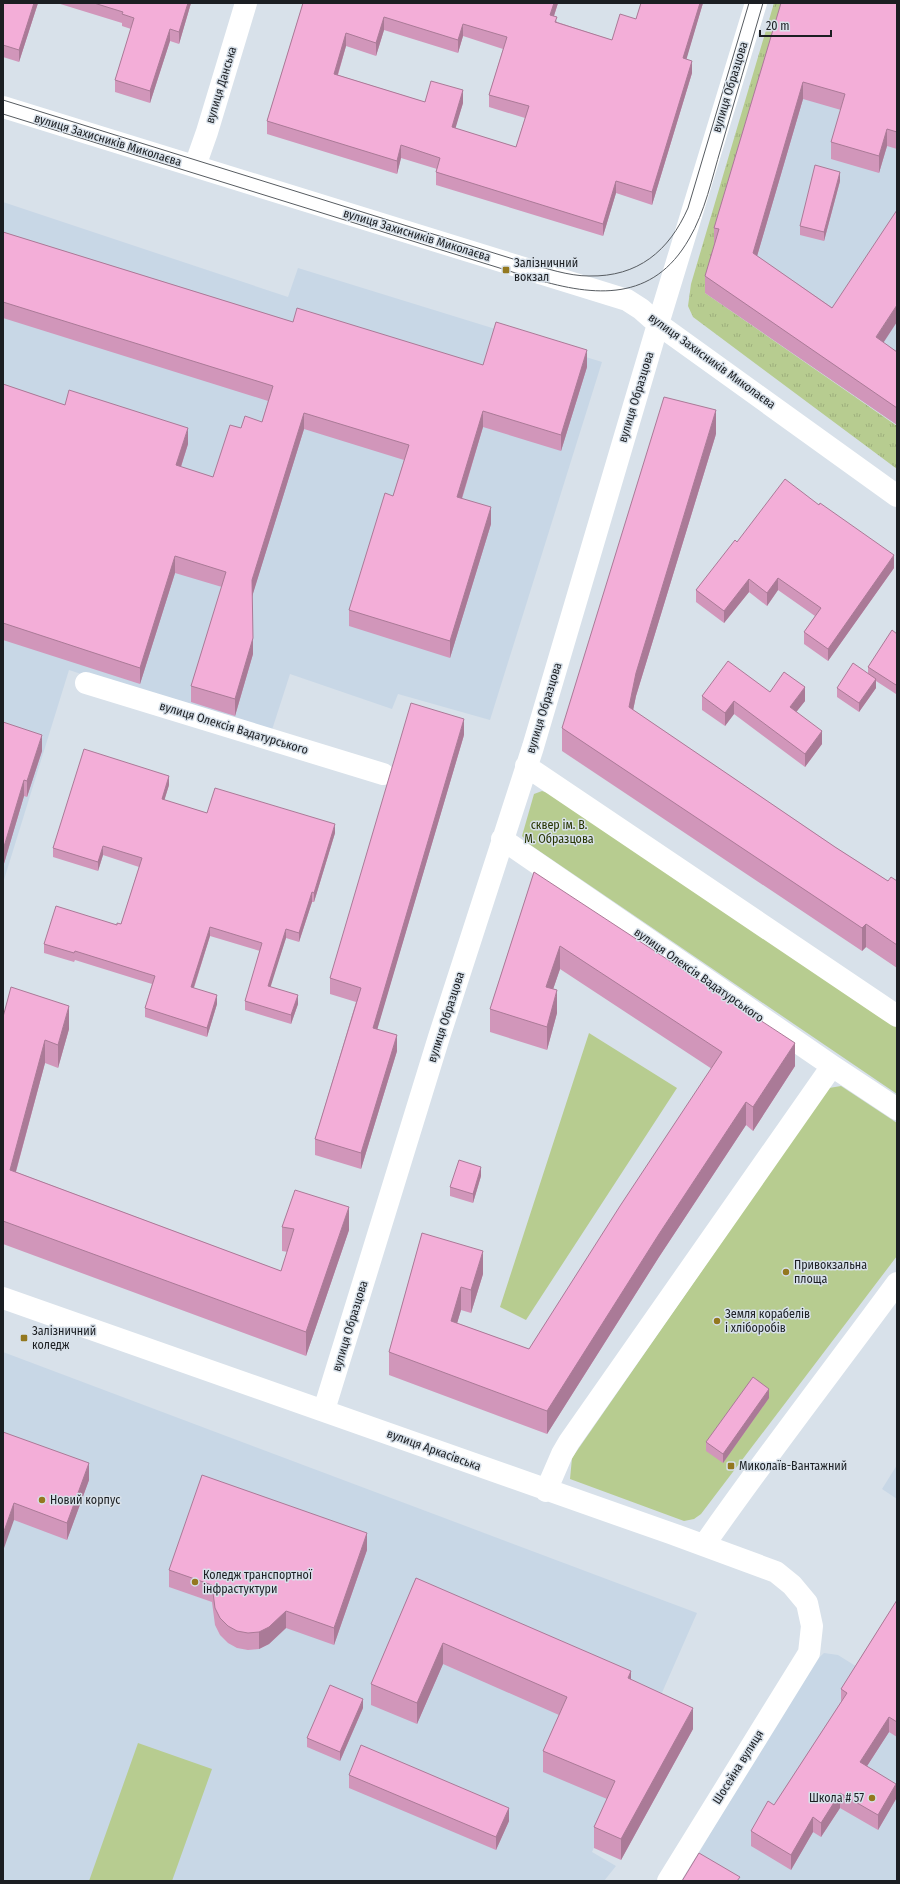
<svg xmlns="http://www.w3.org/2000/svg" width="900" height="1884" viewBox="0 0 900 1884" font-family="'Fira Sans Condensed',sans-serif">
  <defs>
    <pattern id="grass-tufts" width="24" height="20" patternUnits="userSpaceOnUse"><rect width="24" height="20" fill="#b7cc90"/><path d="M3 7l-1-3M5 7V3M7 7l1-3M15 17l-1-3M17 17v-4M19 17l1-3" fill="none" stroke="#9daf7c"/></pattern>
  </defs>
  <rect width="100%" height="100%" fill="#d8e1ea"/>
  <!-- built -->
  <path fill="#c8d7e6" d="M 786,3 L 897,3 L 897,425 L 705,293 Z
    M 3,202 L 288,297 L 298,268 L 602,362 L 490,720 L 398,694 L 392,709 L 290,674 L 270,736 L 69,670 L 3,883 Z
    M 3,1352 L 697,1613 L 592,1852 L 616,1866 L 604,1881 L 3,1881 Z
    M 897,1465 L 897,1499 L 882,1489 Z
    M 897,1616 L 897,1881 L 682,1881 L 810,1666 L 824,1653 L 838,1655 L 862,1670 Z"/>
  <!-- grass -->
  <path fill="url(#grass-tufts)" d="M 774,3 L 786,3 L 705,293 L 897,426 L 897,469 L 693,317 L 688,306 L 691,284 Z"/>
  <!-- park -->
  <path fill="#b7cc90" d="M 542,791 L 557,796 L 897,1027 L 897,1094 L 529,844 L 522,836 L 534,794 Z
    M 589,1033 L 677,1088 L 526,1320 L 500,1307 Z
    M 841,1086 L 897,1123 L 897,1256 L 701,1514 L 694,1519 L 684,1521 L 570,1479 L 572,1458 L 823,1096 L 829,1088 Z
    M 138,1743 L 212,1769 L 172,1881 L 89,1881 Z"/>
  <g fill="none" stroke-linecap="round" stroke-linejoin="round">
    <!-- minor -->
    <path stroke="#fff" stroke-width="22" d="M 3,107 L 627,300 L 641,309 L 658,324 L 897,496
      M 195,166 L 207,132 L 246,3
      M 86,683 L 383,774
      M 526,766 L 897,1016
      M 502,839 L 832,1066 L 897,1109
      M 3,1298 L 670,1533 L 776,1572 L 792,1585 L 807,1603 L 812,1626 L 809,1653 L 668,1881
      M 324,1410 L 439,1037 L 533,747 L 658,324 L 756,3
      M 546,1491 L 562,1454 L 569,1442 L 832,1066
      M 704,1545 C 766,1456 833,1370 897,1283"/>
    <!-- tram -->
    <path stroke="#575c61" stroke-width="1" d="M 3,100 L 526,263 C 546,268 568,276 589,276 C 638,277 669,251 688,208 L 749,3
      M 3,114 L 535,279 C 595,297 653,302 689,239 C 705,212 712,178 721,148 C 735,100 749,51 763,3"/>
  </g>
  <!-- wall -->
  <path fill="#d196ba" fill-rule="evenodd" d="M 3,3 L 38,3 L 19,62 L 3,57 Z
    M 57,3 L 191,3 L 179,44 L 170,41 L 150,103 L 115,92 L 115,80 L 131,29 L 122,26 L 122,23 Z
    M 303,3 L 558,3 L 554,16 L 557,22 L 612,40 L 636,19 L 641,3 L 703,3 L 686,59 L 692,73 L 652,205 L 616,193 L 603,236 L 436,185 L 436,172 L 437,169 L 401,158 L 397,174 L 267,134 L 267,121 ZM 384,30 L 458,53 L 463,36 L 503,49 L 489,95 L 489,107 L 525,118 L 516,147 L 455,128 L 463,103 L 425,102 L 338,75 L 346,46 L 376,56 Z
    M 781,3 L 897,3 L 897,149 L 887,146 L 879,173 L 831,159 L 831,142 L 841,110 L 803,99 L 757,256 L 897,352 L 897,425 L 705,293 L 705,276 L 714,245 L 714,228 Z
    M 840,181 L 824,241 L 800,235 L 800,226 Z
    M 3,232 L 293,322 L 483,365 L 587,367 L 561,451 L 483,427 L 462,499 L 491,524 L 450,658 L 349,626 L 349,610 L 393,496 L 404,460 L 304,429 L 252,596 L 253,654 L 235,716 L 191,702 L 191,686 L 222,587 L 175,573 L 140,684 L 3,640 L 3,384 L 65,405 L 188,444 L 181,467 L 213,477 L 241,428 L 262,422 L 268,401 L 3,318 Z
    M 716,434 L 636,696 L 633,710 L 835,847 L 888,881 L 897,881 L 897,968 L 866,947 L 862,951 L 562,751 L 562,728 Z
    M 737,542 L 894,568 L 828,661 L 804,644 L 804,632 L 815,616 L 778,590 L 767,606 L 749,592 L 724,623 L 696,602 L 696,590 Z
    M 897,634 L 896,694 L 876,681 L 876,688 L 859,712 L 837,697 L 837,688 L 868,674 L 868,667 Z
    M 770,692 L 805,701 L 796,712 L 822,744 L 805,767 L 734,714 L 725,726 L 702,710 L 702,696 Z
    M 3,722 L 42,751 L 27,797 L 24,796 L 3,867 Z
    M 464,735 L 377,1029 L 397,1051 L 361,1169 L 315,1155 L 315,1139 L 356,1002 L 330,994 L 330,978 Z
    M 169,785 L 164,800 L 207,813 L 335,833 L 314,902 L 312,902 L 299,942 L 286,938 L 270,986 L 298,1004 L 291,1024 L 245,1010 L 245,1001 L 260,951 L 210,936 L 194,988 L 217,1004 L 207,1037 L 145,1017 L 145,1008 L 152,984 L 75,960 L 74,962 L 44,953 L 44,944 L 117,925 L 121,924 L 139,867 L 103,855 L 98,871 L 53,857 L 53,848 Z
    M 534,872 L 795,1066 L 753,1131 L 746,1125 L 659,1257 L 547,1434 L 389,1375 L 389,1352 L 422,1233 L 483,1274 L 471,1313 L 461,1310 L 457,1323 L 529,1349 L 712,1069 L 560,969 L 553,989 L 557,1013 L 547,1050 L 490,1032 L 490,1009 Z
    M 3,1017 L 69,1029 L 58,1068 L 45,1063 L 16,1172 L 281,1271 L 288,1252 L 282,1251 L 282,1227 L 349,1230 L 306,1356 L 3,1244 Z
    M 481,1176 L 473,1203 L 450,1196 L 450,1187 Z
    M 769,1398 L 723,1463 L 706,1451 L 706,1442 Z
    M 3,1432 L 89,1480 L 67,1540 L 14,1520 Z
    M 367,1550 L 334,1645 L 286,1628 L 269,1644 L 259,1649 L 248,1650 L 237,1648 L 228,1643 L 220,1635 L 215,1625 L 212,1602 L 169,1587 L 169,1570 Z
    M 416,1578 L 631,1680 L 693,1729 L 621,1860 L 594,1848 L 594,1827 L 607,1799 L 543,1772 L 543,1751 L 559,1715 L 443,1664 L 417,1724 L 371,1705 L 371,1684 Z
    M 897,1600 L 897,1737 L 889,1732 L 867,1766 L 896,1799 L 878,1830 L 840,1808 L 821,1837 L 813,1832 L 791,1870 L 751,1846 L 751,1831 L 774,1805 L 841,1702 L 841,1689 Z
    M 363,1708 L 340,1761 L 307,1747 L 307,1738 Z
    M 349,1775 L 509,1821 L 496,1850 L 349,1788 Z"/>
  <!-- shaded-wall -->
  <path fill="#aa7a97" d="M 34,3 L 38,3 L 19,62 L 19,50 Z
    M 188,3 L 191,3 L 179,44 L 179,32 Z
    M 554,3 L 558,3 L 550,28 L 550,15 Z
    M 700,3 L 703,3 L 683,71 L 683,58 Z
    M 384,17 L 384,30 L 376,56 L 376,43 Z
    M 463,24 L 463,36 L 458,53 L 458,40 Z
    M 170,29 L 170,41 L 150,103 L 150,91 Z
    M 346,33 L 346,46 L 334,87 L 334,74 Z
    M 692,61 L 692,73 L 652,205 L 652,192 Z
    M 803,82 L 803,99 L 753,270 L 753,253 Z
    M 463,90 L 463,103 L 452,140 L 452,127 Z
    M 887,129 L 887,146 L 879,173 L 879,156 Z
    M 401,145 L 401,158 L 397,174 L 397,161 Z
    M 840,172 L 840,181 L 824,241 L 824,232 Z
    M 616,181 L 616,193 L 603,236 L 603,224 Z
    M 897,305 L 897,322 L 876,354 L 876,337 Z
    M 587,350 L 587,367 L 561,451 L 561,435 Z
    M 716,410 L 716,434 L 636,696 L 629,730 L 629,707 L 636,673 Z
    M 483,411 L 483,427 L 457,514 L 457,497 Z
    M 304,413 L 304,429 L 252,597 L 252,580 Z
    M 188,428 L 188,444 L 176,482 L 176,465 Z
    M 491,507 L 491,524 L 450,658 L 450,641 Z
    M 894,555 L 894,568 L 828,661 L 828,649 Z
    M 175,556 L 175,573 L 140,684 L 140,668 Z
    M 778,578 L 778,590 L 767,606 L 767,593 Z
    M 749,579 L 749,592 L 724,623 L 724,611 Z
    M 253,638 L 253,654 L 235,716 L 235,699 Z
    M 876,679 L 876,688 L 859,712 L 859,703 Z
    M 897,683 L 897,692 L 896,694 L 896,685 Z
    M 805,687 L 805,701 L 790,720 L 790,707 Z
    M 734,701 L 734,714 L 725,726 L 725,713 Z
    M 464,719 L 464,735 L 373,1044 L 373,1028 Z
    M 822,731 L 822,744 L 805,767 L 805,754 Z
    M 42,735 L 42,751 L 27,797 L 27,781 Z
    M 169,776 L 169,785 L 162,808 L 162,799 Z
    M 24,780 L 24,796 L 3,867 L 3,850 Z
    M 335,824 L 335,833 L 314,902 L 314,893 Z
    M 103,846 L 103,855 L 98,871 L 98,862 Z
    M 312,892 L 312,902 L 299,942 L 299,933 Z
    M 866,924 L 866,947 L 862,951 L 862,928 Z
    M 210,927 L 210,936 L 191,996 L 191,987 Z
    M 286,929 L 286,938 L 268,995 L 268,986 Z
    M 560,946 L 560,969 L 546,1010 L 546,987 Z
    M 557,990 L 557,1013 L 547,1050 L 547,1027 Z
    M 217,995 L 217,1004 L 207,1037 L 207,1028 Z
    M 298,995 L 298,1004 L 291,1024 L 291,1015 Z
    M 69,1006 L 69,1029 L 58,1068 L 58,1045 Z
    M 397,1035 L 397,1051 L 361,1169 L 361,1153 Z
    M 45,1040 L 45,1063 L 10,1193 L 10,1170 Z
    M 795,1043 L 795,1066 L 753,1131 L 753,1107 Z
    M 746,1102 L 746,1125 L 659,1257 L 547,1434 L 547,1411 L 659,1234 Z
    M 481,1167 L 481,1176 L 473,1203 L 473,1194 Z
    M 349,1207 L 349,1230 L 306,1356 L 306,1332 Z
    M 483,1251 L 483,1274 L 471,1313 L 471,1290 Z
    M 461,1287 L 461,1310 L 451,1344 L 451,1321 Z
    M 769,1389 L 769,1398 L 723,1463 L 723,1454 Z
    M 89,1463 L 89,1480 L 67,1540 L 67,1523 Z
    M 14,1503 L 14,1520 L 3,1551 L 3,1534 Z
    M 367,1533 L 367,1550 L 334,1645 L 334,1628 Z
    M 286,1611 L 286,1628 L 269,1644 L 259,1649 L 259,1632 Z
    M 443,1643 L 443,1664 L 417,1724 L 417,1703 Z
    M 631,1671 L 631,1692 L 628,1678 Z
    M 363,1699 L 363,1708 L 340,1761 L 340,1752 Z
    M 693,1708 L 693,1729 L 621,1860 L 621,1839 Z
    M 889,1717 L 889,1732 L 860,1777 L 860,1762 Z
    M 896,1784 L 896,1799 L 878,1830 L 878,1815 Z
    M 840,1793 L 840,1808 L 821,1837 L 821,1823 Z
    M 509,1808 L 509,1821 L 496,1850 L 496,1837 Z
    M 813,1817 L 813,1832 L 791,1870 L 791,1855 Z"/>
  <!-- building -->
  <path fill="#f3aed8" stroke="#aa7a97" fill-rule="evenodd" d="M 3,3 L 34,3 L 19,50 L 3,45 Z
    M 94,3 L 188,3 L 179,32 L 170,29 L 150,91 L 115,80 L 134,18 L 122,14 L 123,12 Z
    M 303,3 L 554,3 L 550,15 L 557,17 L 555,22 L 612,40 L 620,14 L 636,19 L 641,3 L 700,3 L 683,58 L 692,61 L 652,192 L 616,181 L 603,224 L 436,172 L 440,158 L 401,145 L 397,161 L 267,121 ZM 384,17 L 458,40 L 463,24 L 507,37 L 489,95 L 529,106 L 516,147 L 452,127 L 463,90 L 431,81 L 425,102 L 334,74 L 346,33 L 376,43 Z
    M 781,3 L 897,3 L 897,132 L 887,129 L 879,156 L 831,142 L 845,94 L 803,82 L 753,253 L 832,308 L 897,210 L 897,305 L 876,337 L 897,352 L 897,408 L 705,276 L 719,229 L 714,228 Z
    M 815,165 L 840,172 L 824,232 L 800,226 Z
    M 3,232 L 293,322 L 297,308 L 483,365 L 496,322 L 587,350 L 561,435 L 483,411 L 457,497 L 491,507 L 450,641 L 349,610 L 385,493 L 393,496 L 409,445 L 304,413 L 252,580 L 253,638 L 235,699 L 191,686 L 226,572 L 175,556 L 140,668 L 3,623 L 3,384 L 65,405 L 69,390 L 188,428 L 176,465 L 213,477 L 230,425 L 241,428 L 245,416 L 262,422 L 273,386 L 3,302 Z
    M 664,397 L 716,410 L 636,673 L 629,707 L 835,847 L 888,881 L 891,877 L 897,881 L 897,945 L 866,924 L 862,928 L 562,728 Z
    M 785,479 L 819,505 L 820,503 L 894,555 L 828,649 L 804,632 L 821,608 L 778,578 L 767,593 L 749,579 L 724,611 L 696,590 L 735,540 L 737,542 Z
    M 892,630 L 897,634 L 897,683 L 896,685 L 868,667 Z
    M 728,661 L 770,692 L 784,672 L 805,687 L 790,707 L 822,731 L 805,754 L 734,701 L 725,713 L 702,696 Z
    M 853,663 L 876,679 L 859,703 L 837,688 Z
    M 411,703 L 464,719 L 373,1028 L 397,1035 L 361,1153 L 315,1139 L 361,988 L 330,978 Z
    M 3,722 L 42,735 L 27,781 L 24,780 L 3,850 Z
    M 84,749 L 169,776 L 162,799 L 207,813 L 215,788 L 335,824 L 314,893 L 312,892 L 299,933 L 286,929 L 268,986 L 298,995 L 291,1015 L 245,1001 L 262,943 L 210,927 L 191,987 L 217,995 L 207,1028 L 145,1008 L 155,976 L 75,951 L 74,953 L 44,944 L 56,906 L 117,925 L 117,923 L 121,924 L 142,858 L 103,846 L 98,862 L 53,848 Z
    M 534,872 L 795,1043 L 753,1107 L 746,1102 L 659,1234 L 547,1411 L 389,1352 L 422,1233 L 483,1251 L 471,1290 L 461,1287 L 451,1321 L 529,1349 L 620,1206 L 722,1052 L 560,946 L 546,987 L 557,990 L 547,1027 L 490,1009 Z
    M 11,987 L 69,1006 L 58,1045 L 45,1040 L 10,1170 L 281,1271 L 294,1229 L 282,1227 L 295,1190 L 349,1207 L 306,1332 L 3,1221 L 3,1017 Z
    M 459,1160 L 481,1167 L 473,1194 L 450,1187 Z
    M 753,1377 L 769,1389 L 723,1454 L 706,1442 Z
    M 3,1432 L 89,1463 L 67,1523 L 14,1503 L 3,1534 Z
    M 202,1475 L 367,1533 L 334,1628 L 286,1611 L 269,1627 L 259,1632 L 248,1633 L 237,1631 L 228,1626 L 220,1618 L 215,1608 L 212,1585 L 169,1570 Z
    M 416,1578 L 631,1671 L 628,1678 L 693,1708 L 621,1839 L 594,1827 L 615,1781 L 543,1751 L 567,1697 L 443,1643 L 417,1703 L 371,1684 Z
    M 897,1600 L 897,1722 L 889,1717 L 860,1762 L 896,1784 L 878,1815 L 840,1793 L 821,1823 L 813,1817 L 791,1855 L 751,1831 L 768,1801 L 774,1805 L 847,1693 L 841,1689 Z
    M 330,1685 L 363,1699 L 340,1752 L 307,1738 Z
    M 361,1745 L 509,1808 L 496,1837 L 349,1775 Z
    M 699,1853 L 740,1877 L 737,1881 L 682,1881 Z"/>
  <!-- markers -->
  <g fill="#93781f" stroke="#d8e1ea" stroke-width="1.5">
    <rect x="502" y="266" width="8" height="8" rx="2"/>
    <circle cx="786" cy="1272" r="4"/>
    <circle cx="717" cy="1321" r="4"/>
    <rect x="20" y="1334" width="8" height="8" rx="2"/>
    <rect x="727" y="1462" width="8" height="8" rx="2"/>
    <circle cx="42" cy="1500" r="4"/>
    <circle cx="195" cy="1582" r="4"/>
    <circle cx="872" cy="1798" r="4"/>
  </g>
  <g text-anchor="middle" stroke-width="3" stroke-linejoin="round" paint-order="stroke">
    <!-- street labels -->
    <g font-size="12" fill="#1b1e22" stroke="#d8e1ea">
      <text transform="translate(221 85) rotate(-73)" y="4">вулиця Данська</text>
      <text transform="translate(730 87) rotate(-73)" y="4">вулиця Образцова</text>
      <text transform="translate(108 140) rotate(17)" y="4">вулиця Захисників Миколаєва</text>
      <text transform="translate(417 235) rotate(17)" y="4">вулиця Захисників Миколаєва</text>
      <text transform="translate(712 361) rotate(36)" y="4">вулиця Захисників Миколаєва</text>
      <text transform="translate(636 397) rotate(-73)" y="4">вулиця Образцова</text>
      <text transform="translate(544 708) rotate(-73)" y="4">вулиця Образцова</text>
      <text transform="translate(234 728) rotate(17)" y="4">вулиця Олексія Вадатурського</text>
      <text transform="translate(699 975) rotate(35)" y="4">вулиця Олексія Вадатурського</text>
      <text transform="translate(446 1017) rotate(-72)" y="4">вулиця Образцова</text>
      <text transform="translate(350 1326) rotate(-73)" y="4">вулиця Образцова</text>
      <text transform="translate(434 1450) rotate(20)" y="4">вулиця Аркасівська</text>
      <text transform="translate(738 1767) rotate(-58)" y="4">Шосейна вулиця</text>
    </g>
    <!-- poi labels -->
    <g font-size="12" fill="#1b1e22" stroke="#d8e1ea" text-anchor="start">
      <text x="514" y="267">Залізничний<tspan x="514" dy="14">вокзал</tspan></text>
      <text x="794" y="1269">Привокзальна<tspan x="794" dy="14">площа</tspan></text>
      <text x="725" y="1318">Земля корабелів<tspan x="725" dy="14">і хліборобів</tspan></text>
      <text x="32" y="1335">Залізничний<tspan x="32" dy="14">коледж</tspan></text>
      <text x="739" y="1470">Миколаїв-Вантажний</text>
      <text x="50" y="1504">Новий корпус</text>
      <text x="203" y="1579">Коледж транспортної<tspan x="203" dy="14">інфрастуктури</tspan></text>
      <text x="864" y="1802" text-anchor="end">Школа # 57</text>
    </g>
    <!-- park labels -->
    <g font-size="12" fill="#263400" stroke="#d8e1ea">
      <text x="559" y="829">сквер ім. В.<tspan x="559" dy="14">М. Образцова</tspan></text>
    </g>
  </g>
  <!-- border -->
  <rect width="900" height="1884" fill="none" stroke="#1b1e22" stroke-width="8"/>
  <!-- scale -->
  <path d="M760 30v6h71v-6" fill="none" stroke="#1b1e22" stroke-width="2"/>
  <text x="766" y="30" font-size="12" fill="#1b1e22" stroke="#d8e1ea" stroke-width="3" paint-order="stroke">20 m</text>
</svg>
